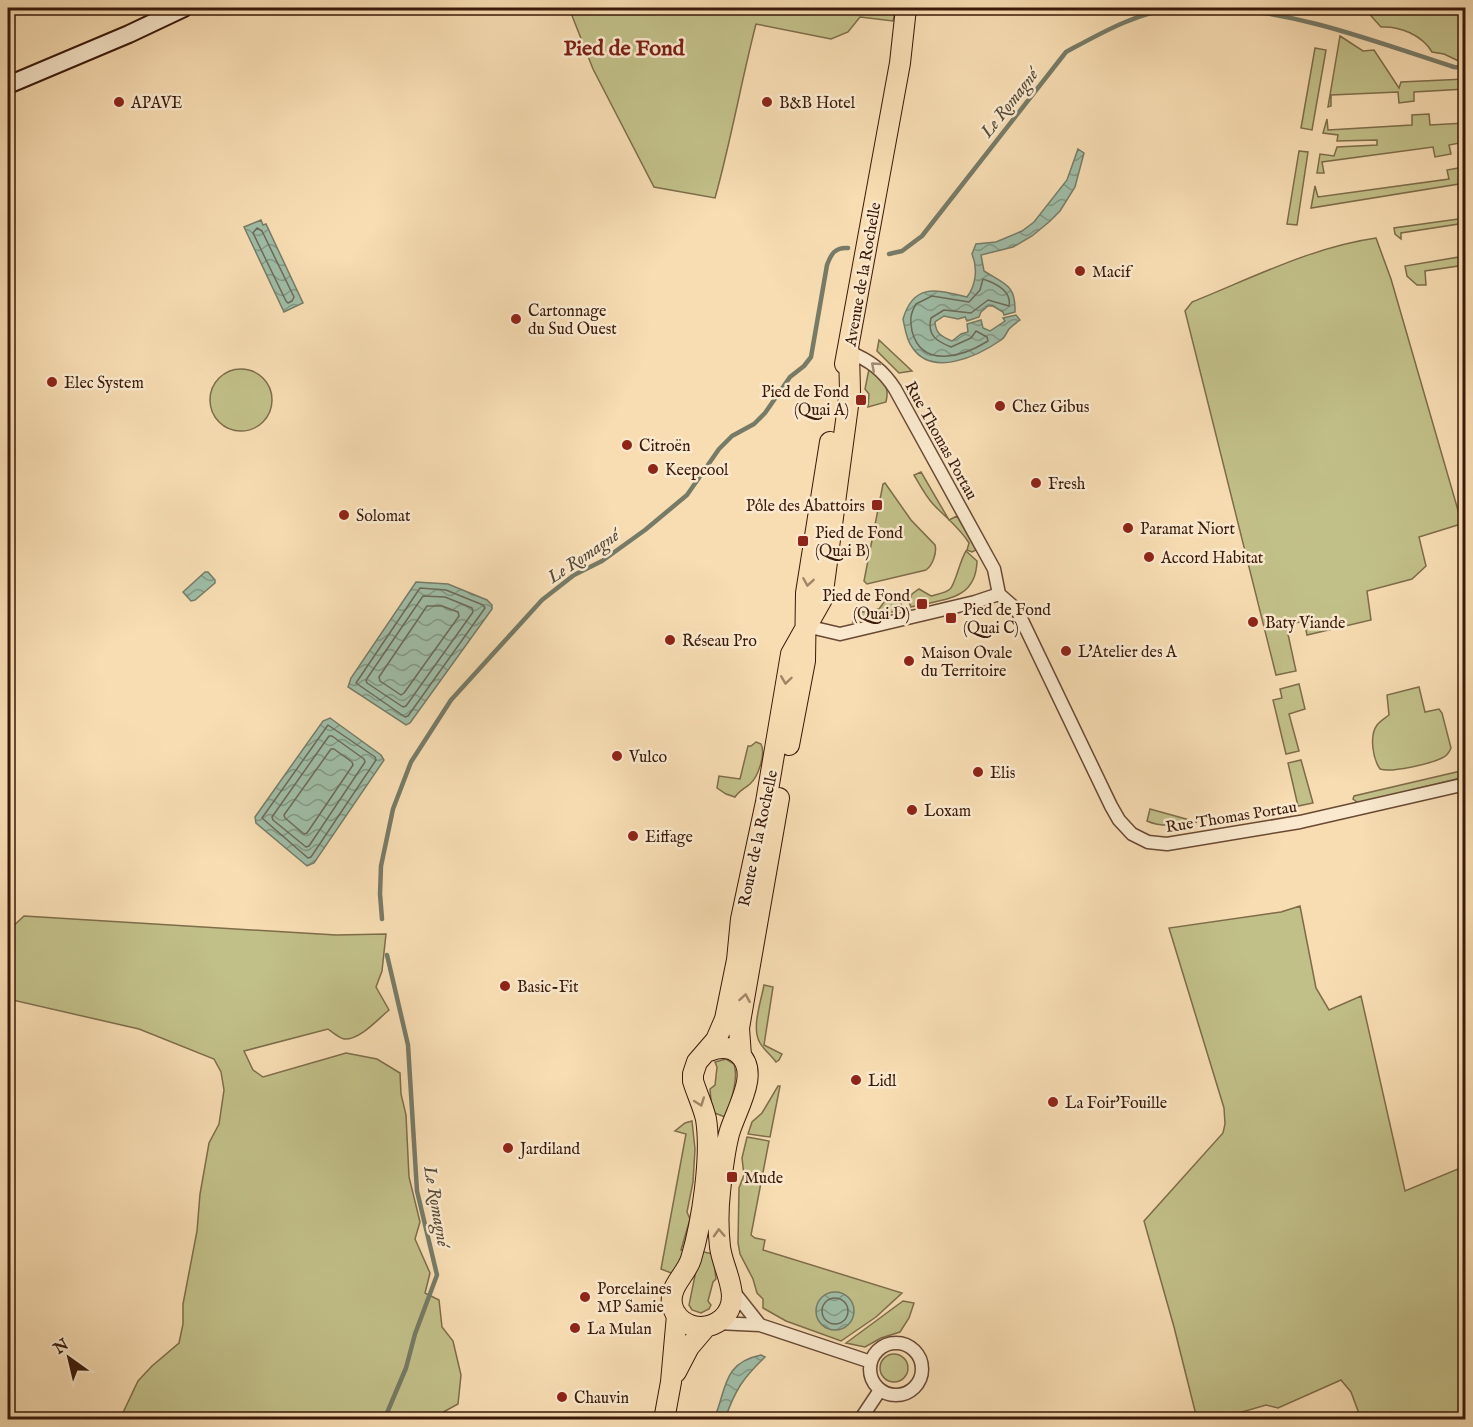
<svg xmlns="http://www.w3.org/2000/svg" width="1473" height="1427" viewBox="0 0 1473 1427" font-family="'IM FELL English',serif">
  <defs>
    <pattern id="water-waves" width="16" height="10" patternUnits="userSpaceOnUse" patternTransform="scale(1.5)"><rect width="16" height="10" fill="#9fbda7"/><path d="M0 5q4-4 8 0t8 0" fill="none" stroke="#839986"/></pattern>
  </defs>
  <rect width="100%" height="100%" fill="#f8ddb3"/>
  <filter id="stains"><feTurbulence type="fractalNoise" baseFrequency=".00333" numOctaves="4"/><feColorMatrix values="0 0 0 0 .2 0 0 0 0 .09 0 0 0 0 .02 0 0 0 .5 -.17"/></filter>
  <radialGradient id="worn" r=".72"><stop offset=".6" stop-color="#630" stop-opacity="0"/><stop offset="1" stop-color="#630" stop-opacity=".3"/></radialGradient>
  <!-- green -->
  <path fill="#c2c089" stroke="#7e6c49" stroke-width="1.5" d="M 569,8 L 896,8 L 893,21 L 860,17 L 848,32 L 831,39 L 756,24 C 741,82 731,141 715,198 L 654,187 L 593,69 Z
    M 1364,8 L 1426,8 L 1426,9 L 1465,8 L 1465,64 L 1444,54 L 1432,52 C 1422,35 1400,26 1381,27 Z
    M 1340,36 L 1363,51 L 1374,50 L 1399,88 L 1401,82 L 1465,79 L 1465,89 L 1414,92 L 1414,101 L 1399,103 L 1398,92 L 1331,95 L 1331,106 L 1328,107 Z
    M 1315,48 L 1326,50 L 1312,130 L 1301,128 Z
    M 1429,114 L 1430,125 L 1465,123 L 1465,142 L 1449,145 L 1451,154 L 1435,157 L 1433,147 L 1322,162 L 1324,173 L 1317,173 L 1320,154 L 1334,156 L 1337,147 L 1377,145 L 1377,140 L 1337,141 L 1338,135 L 1323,133 L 1327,119 L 1328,130 L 1412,125 L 1412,115 Z
    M 1299,151 L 1308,152 L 1297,225 L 1287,224 Z
    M 1464,167 L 1465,183 L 1311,208 L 1315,186 L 1318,197 L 1449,179 L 1447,170 Z
    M 1465,218 L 1465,223 L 1401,233 L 1401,239 L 1395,234 L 1394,228 Z
    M 1376,238 L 1391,279 L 1462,524 L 1465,523 L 1465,533 L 1461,524 L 1419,537 L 1426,566 L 1412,579 L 1367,591 L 1371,620 L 1307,635 L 1304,621 L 1286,625 L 1296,671 L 1276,675 L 1185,311 L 1192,302 C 1252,278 1312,247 1376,238 Z
    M 1465,256 L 1465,265 L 1425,271 L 1426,285 L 1417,285 L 1407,276 L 1405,266 Z
    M 879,340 L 912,371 L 899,373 L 877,351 Z
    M210 400a31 31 0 1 1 62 0a31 31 0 1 1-62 0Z
    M 869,369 L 872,369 C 883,382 890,385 886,402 L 868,407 L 869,394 L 865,389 Z
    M 921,472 L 949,520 L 957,516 L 976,550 L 972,552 L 967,550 L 969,543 C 960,528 945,517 933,504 C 925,495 920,485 914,475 Z
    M 885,483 L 911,520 L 935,545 C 937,552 933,565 926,570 L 867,584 L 864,581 L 883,484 Z
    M 966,551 L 977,561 C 976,601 943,599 911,607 L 909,602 L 912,594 L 919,589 L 931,596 C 937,594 946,593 950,589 C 955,585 960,560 966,551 Z
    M 889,595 L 899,598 L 903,609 L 853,622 L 857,613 L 879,609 Z
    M 1299,684 L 1305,709 L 1289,714 L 1299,751 L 1286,754 L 1273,700 L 1282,698 L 1280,689 Z
    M 1419,687 L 1425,712 L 1439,709 L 1442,713 L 1451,748 C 1449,753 1447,756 1442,758 C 1430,764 1391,773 1380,769 C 1373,759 1369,736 1377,725 C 1380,721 1385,718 1389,715 L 1387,695 Z
    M 756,742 L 761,744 C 766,754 758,777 750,784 C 744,789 739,791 735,797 L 726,794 L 717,788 L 719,776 L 740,779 L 748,746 L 751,746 Z
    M 1301,760 L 1313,803 L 1298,806 L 1288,763 Z
    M 1465,770 L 1465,777 L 1358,803 L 1353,799 L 1354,796 Z
    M 1150,809 L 1197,822 C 1181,825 1162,828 1147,821 Z
    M 1300,906 L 1316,988 L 1329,1010 L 1361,996 L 1405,1191 L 1465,1166 L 1465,1419 L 1374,1419 L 1372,1415 L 1361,1419 L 1351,1392 L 1341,1380 L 1278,1408 L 1266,1405 L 1218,1419 L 1197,1419 L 1174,1327 L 1144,1221 L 1223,1133 L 1225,1124 L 1224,1108 L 1169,928 L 1281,912 Z
    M 24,916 L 336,935 L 386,934 L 382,971 L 376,987 L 389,1010 C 378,1019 360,1040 344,1039 C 339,1038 332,1032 328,1029 L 244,1051 L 253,1070 L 263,1077 L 346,1053 L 377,1059 L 400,1073 L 401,1094 L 406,1115 L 409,1177 L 420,1222 L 415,1239 L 430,1273 L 425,1293 L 439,1300 L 442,1327 L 453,1341 L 461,1375 L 458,1404 L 429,1420 L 120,1419 L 138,1381 L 152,1366 L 179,1343 L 183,1324 L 183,1304 L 197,1231 L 200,1194 L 209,1143 L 219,1124 L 224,1090 L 221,1072 L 214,1059 L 139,1029 L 8,999 L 8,931 Z
    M 764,985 L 773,987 L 764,1045 L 782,1054 L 779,1060 L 776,1062 C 771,1055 764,1050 760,1043 C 751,1028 761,1002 764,985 Z
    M 726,1059 L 734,1064 C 739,1079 731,1102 725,1117 L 712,1112 L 710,1089 L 715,1085 L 717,1067 L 715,1062 Z
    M 778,1086 L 780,1086 L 770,1137 L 748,1134 L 752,1122 L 762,1113 Z
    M 692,1121 L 695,1149 L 693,1182 L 687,1212 L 690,1219 L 681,1250 L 688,1252 L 679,1267 L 671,1273 L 661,1269 L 686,1134 L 675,1131 L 685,1123 Z
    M 747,1137 L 769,1141 L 751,1235 L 755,1238 L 765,1240 L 763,1250 L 902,1293 L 876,1317 L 841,1341 L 786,1321 L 763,1308 L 763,1299 L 757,1293 L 753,1279 L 740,1254 L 738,1243 L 739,1188 L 744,1175 L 742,1158 Z
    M 700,1251 L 713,1254 L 716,1279 L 713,1282 L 708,1301 L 711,1305 L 709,1309 L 701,1313 L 692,1310 L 689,1305 Z
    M 903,1301 L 914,1303 L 909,1318 L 900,1332 L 881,1338 L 865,1347 L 846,1343 Z
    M880 1368a14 14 0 1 1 28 0a14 14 0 1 1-28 0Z"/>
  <!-- water -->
  <path fill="url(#water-waves)" stroke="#767b68" stroke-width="1.5" d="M 1078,149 L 1084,153 L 1075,187 L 1060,211 L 1049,222 L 1032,236 L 1013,247 L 981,255 L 984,271 C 1004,284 1016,284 1015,312 L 1004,315 L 1003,312 L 993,306 L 988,306 L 981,312 L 979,317 L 967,321 L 965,317 L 958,319 L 944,316 L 935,322 C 936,334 941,336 952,341 L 961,334 L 968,332 L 967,324 L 981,320 L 983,328 L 990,331 L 1005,321 L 1003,318 L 1016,315 L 1020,320 C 1016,323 1012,326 1009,329 C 1006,333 1006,337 1001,340 C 978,356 932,378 912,347 C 906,339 905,328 903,319 C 914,282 937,290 967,297 C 976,285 978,268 972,254 L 976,244 L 996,242 L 1022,231 L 1034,222 L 1067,180 Z
    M 261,220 L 263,225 L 266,224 L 303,303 L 284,312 L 244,227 Z
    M 205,572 L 208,572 L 215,580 L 215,583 L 195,600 L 191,601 L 183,592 Z
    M 416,582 L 448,584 L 487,600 L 492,605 L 492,609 L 410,723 L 406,725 L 348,687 L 351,678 Z
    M 330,718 L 381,755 L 384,760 L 314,863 L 307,866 L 256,823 L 255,817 L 323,721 Z
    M816 1311a19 19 0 1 1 38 0a19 19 0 1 1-38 0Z
    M 761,1355 L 765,1357 C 743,1378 735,1390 725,1419 L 714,1419 C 727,1389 722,1363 761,1355 Z"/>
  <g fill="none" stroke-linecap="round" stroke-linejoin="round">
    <!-- shore -->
    <path stroke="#6c6a58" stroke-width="1.5" d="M 257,228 L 262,231 L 294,297 L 292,301 L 288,303 L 286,301 L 253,233 Z
      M 983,279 C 995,283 1012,291 1009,306 L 988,300 L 971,313 L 944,310 L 931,318 C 927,335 936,341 951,347 L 971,338 L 976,331 L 987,337 L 988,341 C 964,356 922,370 912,331 C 910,320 910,314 916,304 L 932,296 L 969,302 L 980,290 Z
      M 420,588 L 446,590 L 483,605 L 485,608 L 408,716 L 405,717 L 356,683 Z
      M 423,596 L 445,597 L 472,608 L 473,612 L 406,706 L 403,707 L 367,683 L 366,680 Z
      M 427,606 L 442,606 L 458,612 L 459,616 L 404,693 L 401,695 L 380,681 L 379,677 Z
      M 328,725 L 375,757 L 376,760 L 311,857 L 308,858 L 262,818 Z
      M 329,736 L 332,736 L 364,759 L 365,762 L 309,846 L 306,847 L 273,820 L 272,817 Z
      M 331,749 L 334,749 L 352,762 L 353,765 L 307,833 L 304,834 L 285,818 L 284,815 Z
      M822 1311a13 13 0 1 1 26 0a13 13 0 1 1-26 0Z"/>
    <!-- stream -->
    <path stroke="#767b68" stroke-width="4.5" d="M 1215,8 C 1297,11 1376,42 1454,67 L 1466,68
      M 889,254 L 902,251 L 922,236 L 1066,52 C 1101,33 1139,11 1179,8
      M 382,919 L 380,894 L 381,866 L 393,809 L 411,762 L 451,700 L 542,600 L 574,575 L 602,561 L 645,530 L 687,495 L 719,449 L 732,436 L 754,424 L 765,413 L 790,377 L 804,366 L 811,357 L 827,265 C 831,254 835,247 848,248
      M 384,1420 L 406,1368 L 415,1334 L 437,1275 L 417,1191 L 408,1045 L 387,955"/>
    <defs>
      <path id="street" d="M 849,352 C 869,360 883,370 895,389 L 994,569 L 999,594 L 1017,610 L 1111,806 L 1119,820 L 1132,834 L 1148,842 L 1167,844 L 1300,822 L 1466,784
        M 806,626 L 840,634 L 975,602 L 999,594
        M 733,1291 L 760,1325
        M 717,1323 L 760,1325 L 871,1362
        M870 1369a26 26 0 1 1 52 0a26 26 0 1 1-52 0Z
        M 860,1420 L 880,1390"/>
      <path id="secondary" d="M 8,85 L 129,34 L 184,8"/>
      <path id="primary" d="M 845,364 L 900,63 L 906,8
        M 789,745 L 805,661 L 806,593 L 830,442
        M 709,1051 C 719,1047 730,1046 739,1054 C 761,1073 735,1111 729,1134 C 724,1153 722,1173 720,1192 C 718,1210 718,1229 720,1247 C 723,1271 744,1299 722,1319 C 716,1324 709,1327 701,1327 C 688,1327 674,1318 672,1304 C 669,1286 686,1275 691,1259 C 702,1222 712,1157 706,1119 C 703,1106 697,1094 693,1081 L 693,1074 L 697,1062 L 716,1040 L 725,1019 L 737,960 L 741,919 L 766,802 L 791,654 L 822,599 L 850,391 L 849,352
        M 741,1056 L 739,1028 L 779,798
        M 676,1372 L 689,1347 L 706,1327
        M 664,1420 L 671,1382 L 677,1315"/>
    </defs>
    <!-- street casing -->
    <use href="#street" stroke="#694934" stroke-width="15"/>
    <!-- secondary casing -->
    <use href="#secondary" stroke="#391809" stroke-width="20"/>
    <!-- primary casing -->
    <use href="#primary" stroke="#391809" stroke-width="22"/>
    <!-- street -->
    <use href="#street" stroke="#fae9ce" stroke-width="12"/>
    <!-- secondary -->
    <use href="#secondary" stroke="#fae9ce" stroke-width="16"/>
    <!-- primary -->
    <use href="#primary" stroke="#f8ddb3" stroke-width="20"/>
  </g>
  <!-- one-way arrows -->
  <defs><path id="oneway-chevron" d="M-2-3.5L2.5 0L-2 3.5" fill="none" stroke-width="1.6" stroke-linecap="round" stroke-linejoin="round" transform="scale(1.5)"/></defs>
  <use stroke="#a38b75" href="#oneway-chevron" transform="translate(875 366) rotate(-139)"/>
  <g stroke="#a28466">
    <use href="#oneway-chevron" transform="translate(808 582) rotate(99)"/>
    <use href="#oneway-chevron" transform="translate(786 680) rotate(98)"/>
    <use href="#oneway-chevron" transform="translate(745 998) rotate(-80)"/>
    <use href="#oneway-chevron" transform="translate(700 1102) rotate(70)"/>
    <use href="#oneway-chevron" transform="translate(719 1233) rotate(-93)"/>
  </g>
  <!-- markers -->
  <g fill="#8f2418" stroke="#fae9ce" stroke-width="2">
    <circle cx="119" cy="102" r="6"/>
    <circle cx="767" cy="102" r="6"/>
    <circle cx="1080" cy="271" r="6"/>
    <circle cx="516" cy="319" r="6"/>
    <circle cx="52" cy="382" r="6"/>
    <rect x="855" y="394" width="12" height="12" rx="3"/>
    <circle cx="1000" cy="406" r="6"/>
    <circle cx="627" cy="445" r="6"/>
    <circle cx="653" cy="469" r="6"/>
    <circle cx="1036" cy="483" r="6"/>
    <rect x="871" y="499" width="12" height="12" rx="3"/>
    <circle cx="344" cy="515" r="6"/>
    <circle cx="1128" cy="528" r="6"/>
    <rect x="797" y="535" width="12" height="12" rx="3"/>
    <circle cx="1149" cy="557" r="6"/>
    <rect x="916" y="598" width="12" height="12" rx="3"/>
    <rect x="945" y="612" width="12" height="12" rx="3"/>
    <circle cx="1253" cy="622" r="6"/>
    <circle cx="670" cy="640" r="6"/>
    <circle cx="1066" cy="651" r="6"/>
    <circle cx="909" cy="661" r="6"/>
    <circle cx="617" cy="756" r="6"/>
    <circle cx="978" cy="772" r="6"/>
    <circle cx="912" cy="810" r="6"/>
    <circle cx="633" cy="836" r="6"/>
    <circle cx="505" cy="986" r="6"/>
    <circle cx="856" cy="1080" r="6"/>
    <circle cx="1053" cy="1102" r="6"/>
    <circle cx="508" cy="1148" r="6"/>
    <rect x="726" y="1171" width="12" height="12" rx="3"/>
    <circle cx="585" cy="1297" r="6"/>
    <circle cx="575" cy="1328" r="6"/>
    <circle cx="562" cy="1397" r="6"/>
  </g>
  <g text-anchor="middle" stroke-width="5" stroke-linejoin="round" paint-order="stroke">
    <!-- poi labels -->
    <g font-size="16" fill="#391809" stroke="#fae9ce" text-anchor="start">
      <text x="131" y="108">APAVE</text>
      <text x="779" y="108">B&amp;B Hotel</text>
      <text x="1092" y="277">Macif</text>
      <text x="528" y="316">Cartonnage<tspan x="528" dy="18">du Sud Ouest</tspan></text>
      <text x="64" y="388">Elec System</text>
      <text x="849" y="397" text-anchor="end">Pied de Fond<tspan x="849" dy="18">(Quai A)</tspan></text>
      <text x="1012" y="412">Chez Gibus</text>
      <text x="639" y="451">Citroën</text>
      <text x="665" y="475">Keepcool</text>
      <text x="1048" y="489">Fresh</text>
      <text x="865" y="511" text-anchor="end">Pôle des Abattoirs</text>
      <text x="356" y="521">Solomat</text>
      <text x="1140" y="534">Paramat Niort</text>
      <text x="815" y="538">Pied de Fond<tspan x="815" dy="18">(Quai B)</tspan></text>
      <text x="1161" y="563">Accord Habitat</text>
      <text x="910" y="601" text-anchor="end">Pied de Fond<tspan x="910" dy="18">(Quai D)</tspan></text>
      <text x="963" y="615">Pied de Fond<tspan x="963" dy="18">(Quai C)</tspan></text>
      <text x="1265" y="628">Baty Viande</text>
      <text x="682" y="646">Réseau Pro</text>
      <text x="1078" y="657">L'Atelier des A</text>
      <text x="921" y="658">Maison Ovale<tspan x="921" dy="18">du Territoire</tspan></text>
      <text x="629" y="762">Vulco</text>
      <text x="990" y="778">Elis</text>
      <text x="924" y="816">Loxam</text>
      <text x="645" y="842">Eiffage</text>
      <text x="517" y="992">Basic-Fit</text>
      <text x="868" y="1086">Lidl</text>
      <text x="1065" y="1108">La Foir'Fouille</text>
      <text x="520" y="1154">Jardiland</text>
      <text x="744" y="1183">Mude</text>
      <text x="597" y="1294">Porcelaines<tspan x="597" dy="18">MP Samie</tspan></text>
      <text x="587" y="1334">La Mulan</text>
      <text x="574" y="1403">Chauvin</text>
    </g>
    <!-- street labels -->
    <g font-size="16" fill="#391809" stroke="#fae9ce">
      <text transform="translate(862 274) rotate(-80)" y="6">Avenue de la Rochelle</text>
      <text transform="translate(942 440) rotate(61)" y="6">Rue Thomas Portau</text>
      <text transform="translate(1231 816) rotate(-9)" y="6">Rue Thomas Portau</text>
      <text transform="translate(757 838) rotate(-78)" y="6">Route de la Rochelle</text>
    </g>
    <!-- water labels -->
    <g font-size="18" font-style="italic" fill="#584a38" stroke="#fae9ce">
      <text transform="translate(1009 103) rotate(-52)" y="6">Le Romagné</text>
      <text transform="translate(583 556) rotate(-34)" y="6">Le Romagné</text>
      <text transform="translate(437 1206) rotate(80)" y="6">Le Romagné</text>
    </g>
    <!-- district labels -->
    <g font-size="22" font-weight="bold" fill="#7a1f14" stroke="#fae9ce">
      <text x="624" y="55">Pied de Fond</text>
    </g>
  </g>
  <!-- margin -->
  <rect width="1473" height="1427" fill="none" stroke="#f8ddb3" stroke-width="30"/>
  <rect x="9" y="9" width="1455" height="1409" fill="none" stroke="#391809" stroke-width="3"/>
  <rect x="15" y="15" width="1443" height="1397" fill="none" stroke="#391809" stroke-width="1.5"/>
  <!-- north arrow -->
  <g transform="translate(69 1358) rotate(326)" stroke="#fae9ce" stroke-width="4.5" paint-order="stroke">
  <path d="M0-4.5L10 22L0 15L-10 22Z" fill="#391809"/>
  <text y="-9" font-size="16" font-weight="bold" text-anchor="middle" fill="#391809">N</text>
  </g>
  <rect width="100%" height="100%" filter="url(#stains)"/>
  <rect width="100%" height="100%" fill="url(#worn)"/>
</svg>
